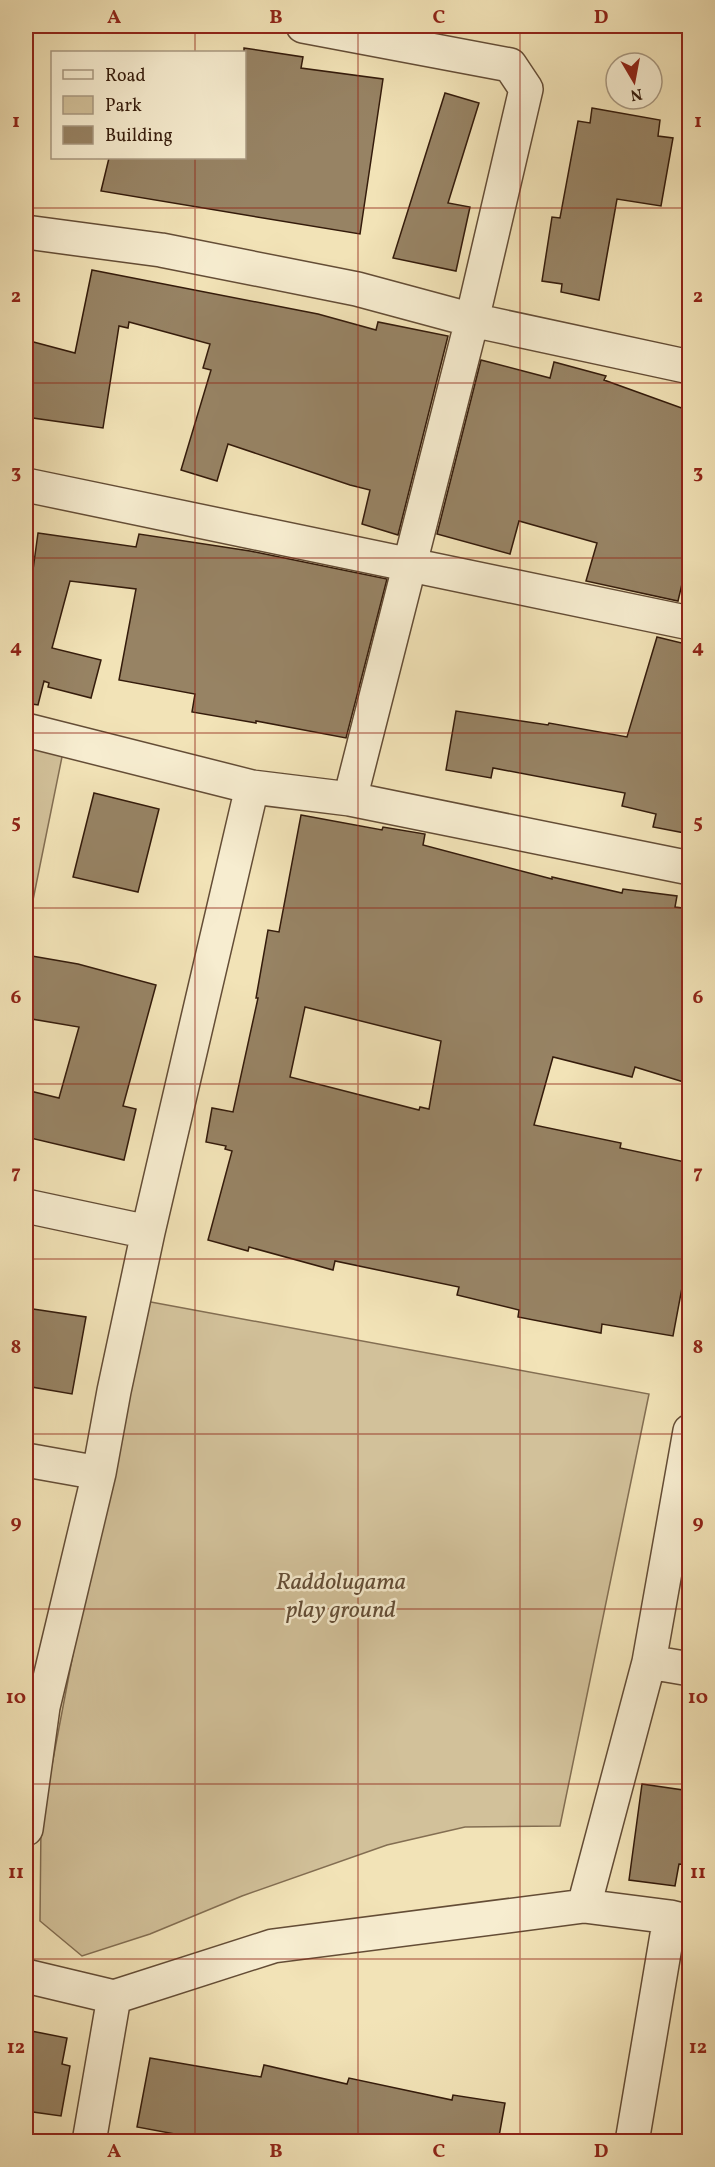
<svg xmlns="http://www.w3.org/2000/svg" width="715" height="2167" viewBox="0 0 715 2167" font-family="Vollkorn,serif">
  <rect width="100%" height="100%" fill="#f2e3b7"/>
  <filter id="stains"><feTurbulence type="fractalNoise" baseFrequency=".00333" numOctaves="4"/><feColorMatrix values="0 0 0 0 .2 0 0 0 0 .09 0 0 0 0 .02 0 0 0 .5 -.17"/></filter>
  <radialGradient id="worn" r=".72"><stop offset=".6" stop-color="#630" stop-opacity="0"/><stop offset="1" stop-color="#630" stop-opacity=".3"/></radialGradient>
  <!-- green -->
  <path fill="#d2c19a" stroke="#836e52" stroke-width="1.5" d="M 26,738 L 64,747 L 33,900 L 26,898 Z
    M 140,1300 L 649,1394 L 560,1826 L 465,1827 L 387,1845 L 242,1896 L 150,1934 L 82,1956 L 40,1921 L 41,1823 Z"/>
  <!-- building -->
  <path fill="#978364" stroke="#341b0b" stroke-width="1.5" fill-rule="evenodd" d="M 244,48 L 303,57 L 301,68 L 383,79 L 360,234 L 101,191 L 109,158 L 244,158 Z
    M 445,93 L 479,103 L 448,203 L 470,207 L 456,271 L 393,258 Z
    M 592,108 L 660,120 L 658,136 L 673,138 L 661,206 L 617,199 L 599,300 L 561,292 L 562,284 L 542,281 L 552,217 L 560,218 L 578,121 L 590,123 Z
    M 92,270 L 318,314 L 376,330 L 378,322 L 448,336 L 398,535 L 362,524 L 370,490 L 350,485 L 228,444 L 217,481 L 181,470 L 211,370 L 203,368 L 210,344 L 129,322 L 128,328 L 119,326 L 103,428 L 26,417 L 26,340 L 75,353 Z
    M 481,360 L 550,378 L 554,362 L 606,376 L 604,380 L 690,411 L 690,550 L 678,601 L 586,581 L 597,543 L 519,521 L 510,554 L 437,534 Z
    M 38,533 L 136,547 L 139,534 L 250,551 L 387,579 L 346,738 L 256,721 L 256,723 L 192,712 L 195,694 L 119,680 L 136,589 L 70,581 L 52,648 L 101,660 L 91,698 L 48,687 L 49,683 L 44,681 L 38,705 L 26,703 L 26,612 L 30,592 Z
    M 657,637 L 690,645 L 690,834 L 653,827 L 656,814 L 622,806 L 625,793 L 493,768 L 491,778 L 446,770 L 456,711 L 548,725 L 549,723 L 627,737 Z
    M 94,793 L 159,809 L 138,892 L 73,877 Z
    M 301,815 L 382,830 L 383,827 L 425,834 L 423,845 L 552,879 L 552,877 L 622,893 L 623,889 L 677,896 L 675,907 L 690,909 L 690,1084 L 635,1067 L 632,1077 L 553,1057 L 534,1125 L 621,1143 L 620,1148 L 690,1163 L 690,1223 L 682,1260 L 687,1261 L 673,1336 L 602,1324 L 601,1333 L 518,1317 L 519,1310 L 457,1295 L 459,1287 L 335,1261 L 333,1270 L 249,1247 L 248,1251 L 208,1240 L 232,1151 L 225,1149 L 226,1146 L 206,1142 L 212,1108 L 233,1112 L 258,998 L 256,998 L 268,930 L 279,932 ZM 305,1007 L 441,1041 L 429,1109 L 420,1107 L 419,1110 L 290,1077 Z
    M 26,955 L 78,964 L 156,985 L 123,1106 L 136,1109 L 124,1160 L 26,1137 L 26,1090 L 59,1098 L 79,1027 L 26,1018 Z
    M 33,1309 L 86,1317 L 72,1394 L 26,1386 L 26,1354 Z
    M 642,1784 L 690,1791 L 690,1865 L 679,1864 L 675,1886 L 629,1880 Z
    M 26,2030 L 67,2038 L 62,2064 L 70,2066 L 61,2116 L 26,2111 Z
    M 150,2058 L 261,2077 L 264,2065 L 347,2084 L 349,2078 L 452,2100 L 453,2095 L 505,2103 L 498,2142 L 218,2142 L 137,2127 Z"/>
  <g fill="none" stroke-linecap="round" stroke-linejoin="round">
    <defs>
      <path id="street" d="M 303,26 L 510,65 L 526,89 L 472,320 L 350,799
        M 26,232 L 161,250 L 357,289 L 472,320 L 690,367
        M 26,485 L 690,623
        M 26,730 L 252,787 L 350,799 L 690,868
        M 26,1206 L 148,1232
        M 26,1460 L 99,1473
        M 649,1662 L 690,1669
        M 26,1829 L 43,1707 L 99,1473 L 114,1391 L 148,1232 L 252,787
        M 584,1906 L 649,1662 L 690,1431
        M 26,1976 L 114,1997 L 273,1946 L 584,1906 L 670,1917 L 690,1922
        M 89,2142 L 114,1997
        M 632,2142 L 670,1917"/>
    </defs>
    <!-- street casing -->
    <use href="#street" stroke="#644d36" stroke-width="36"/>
    <!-- street -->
    <use href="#street" stroke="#f7edd0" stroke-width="33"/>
  </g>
  <!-- grid -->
  <path fill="none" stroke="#8f2418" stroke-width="1.5" stroke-opacity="0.55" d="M 195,26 L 195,52M 358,26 L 358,2142M 520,26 L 520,2142M 195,158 L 195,2142M 26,208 L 690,208M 26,383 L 690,383M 26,558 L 690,558M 26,733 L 690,733M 26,908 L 690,908M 26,1084 L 690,1084M 26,1259 L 690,1259M 26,1434 L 690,1434M 26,1609 L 690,1609M 26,1784 L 690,1784M 26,1959 L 690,1959"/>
  <g text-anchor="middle" stroke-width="5" stroke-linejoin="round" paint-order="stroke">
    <!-- park labels -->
    <g font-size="24" font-style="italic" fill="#634d36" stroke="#f7edd0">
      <text x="341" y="1589">Raddolugama<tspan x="341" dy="28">play ground</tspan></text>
    </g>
  </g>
  <!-- margin -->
  <rect width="715" height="2167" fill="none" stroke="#f2e3b7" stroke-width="66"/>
  <!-- legend -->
  <rect x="51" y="51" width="195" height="108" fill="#f7edd0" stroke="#a99981" stroke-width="1.5"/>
  <rect x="63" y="70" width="30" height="9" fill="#f7edd0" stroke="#a99981" stroke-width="1.5"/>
  <text x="105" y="81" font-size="18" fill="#341b0b">Road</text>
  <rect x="63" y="96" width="30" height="18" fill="#d2c19a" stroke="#a99981" stroke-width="1.5"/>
  <text x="105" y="111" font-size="18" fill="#341b0b">Park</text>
  <rect x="63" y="126" width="30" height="18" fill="#978364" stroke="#a99981" stroke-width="1.5"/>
  <text x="105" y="141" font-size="18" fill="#341b0b">Building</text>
  <!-- north arrow -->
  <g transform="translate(634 81) rotate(170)"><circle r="28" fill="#f7edd0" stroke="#a99981" stroke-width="1.5"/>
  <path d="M0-4.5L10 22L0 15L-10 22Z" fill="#8f2418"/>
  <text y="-9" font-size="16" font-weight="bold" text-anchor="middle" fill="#341b0b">N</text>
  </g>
  <rect x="33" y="33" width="649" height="2101" fill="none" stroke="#8f2418" stroke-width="2"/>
  <g font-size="20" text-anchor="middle" font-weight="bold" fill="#8f2418">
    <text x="114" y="23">A</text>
    <text x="276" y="23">B</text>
    <text x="439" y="23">C</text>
    <text x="601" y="23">D</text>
    <text x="16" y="127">1</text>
    <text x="698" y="127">1</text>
    <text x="16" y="302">2</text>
    <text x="698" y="302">2</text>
    <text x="16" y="478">3</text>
    <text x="698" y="478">3</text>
    <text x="16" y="653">4</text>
    <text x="698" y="653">4</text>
    <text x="16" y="828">5</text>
    <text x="698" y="828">5</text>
    <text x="16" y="1003">6</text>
    <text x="698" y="1003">6</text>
    <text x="16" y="1178">7</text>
    <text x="698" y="1178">7</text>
    <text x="16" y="1353">8</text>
    <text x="698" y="1353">8</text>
    <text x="16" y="1528">9</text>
    <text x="698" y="1528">9</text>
    <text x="16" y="1703">10</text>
    <text x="698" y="1703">10</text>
    <text x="16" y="1878">11</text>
    <text x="698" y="1878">11</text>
    <text x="16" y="2053">12</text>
    <text x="698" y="2053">12</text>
    <text x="114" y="2157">A</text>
    <text x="276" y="2157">B</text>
    <text x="439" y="2157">C</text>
    <text x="601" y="2157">D</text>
  </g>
  <rect width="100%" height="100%" filter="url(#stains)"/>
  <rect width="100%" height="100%" fill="url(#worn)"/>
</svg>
